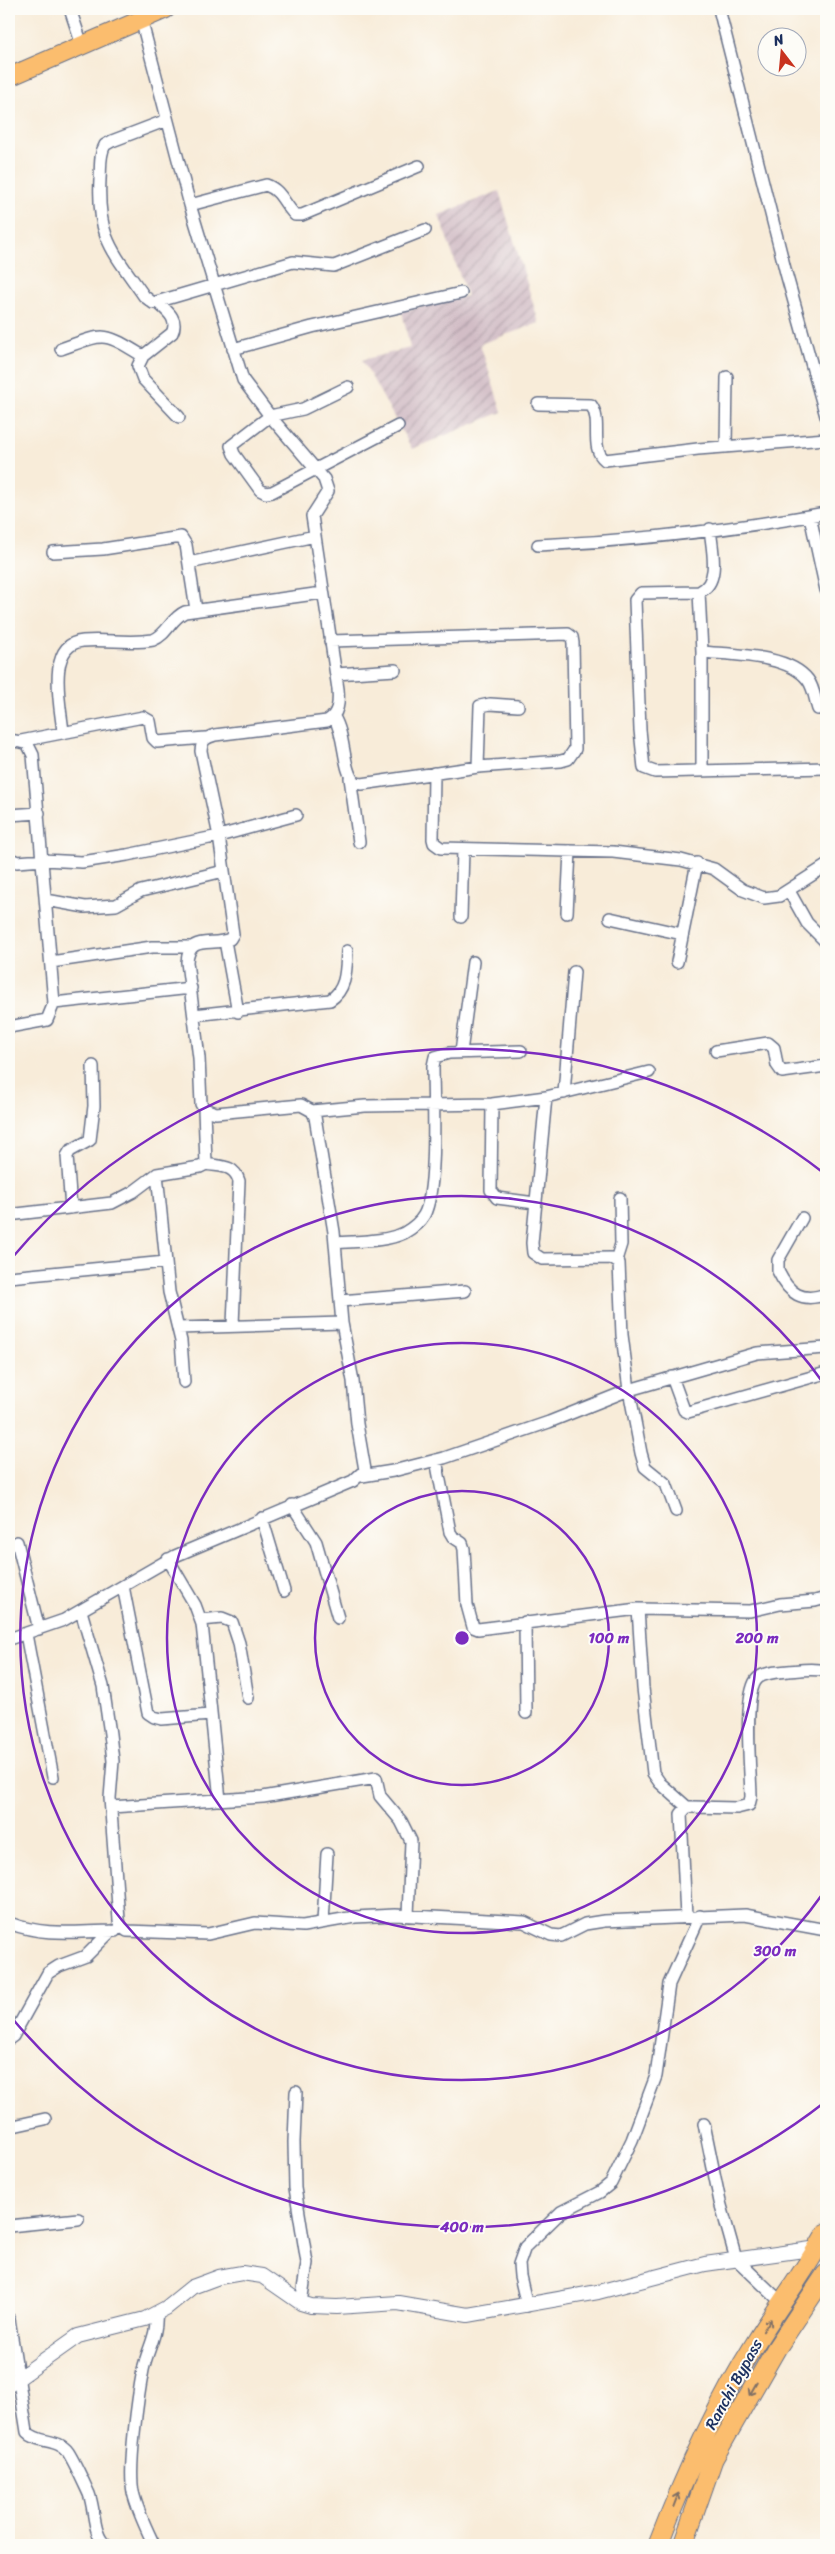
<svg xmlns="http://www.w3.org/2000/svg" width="835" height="2554" viewBox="0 0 835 2554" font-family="Sriracha,sans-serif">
  <defs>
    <pattern id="industrial-furrows" width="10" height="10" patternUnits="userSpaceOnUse" patternTransform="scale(1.25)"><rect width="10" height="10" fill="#d2bdc6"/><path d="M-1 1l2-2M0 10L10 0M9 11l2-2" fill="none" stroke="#aa9aa4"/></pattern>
  </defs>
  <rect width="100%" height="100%" fill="#fdfcf7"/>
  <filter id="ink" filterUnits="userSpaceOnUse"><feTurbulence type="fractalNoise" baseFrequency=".02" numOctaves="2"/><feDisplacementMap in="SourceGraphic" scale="10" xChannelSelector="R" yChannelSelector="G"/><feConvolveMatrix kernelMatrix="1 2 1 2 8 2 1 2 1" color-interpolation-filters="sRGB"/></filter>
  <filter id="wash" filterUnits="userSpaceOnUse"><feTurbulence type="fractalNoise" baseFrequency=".0096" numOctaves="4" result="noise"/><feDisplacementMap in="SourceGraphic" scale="20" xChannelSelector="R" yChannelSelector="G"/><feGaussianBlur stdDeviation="1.12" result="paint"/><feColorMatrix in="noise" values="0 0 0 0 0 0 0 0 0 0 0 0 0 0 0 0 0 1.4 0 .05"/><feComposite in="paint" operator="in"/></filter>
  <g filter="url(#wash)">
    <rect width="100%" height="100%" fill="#f8ecd9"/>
    <!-- industrial -->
    <path fill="url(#industrial-furrows)" d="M 499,191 L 539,323 L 480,344 L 502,412 L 412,449 L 362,360 L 410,348 L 402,311 L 467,296 L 439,215 Z"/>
  </g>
  <g filter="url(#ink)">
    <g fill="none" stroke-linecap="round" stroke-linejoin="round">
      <defs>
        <path id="minor" d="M 70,9 L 82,45
          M 719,9 L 786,273 L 826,416
          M 167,120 L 112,141 L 105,145 C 99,155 101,168 100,179 C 97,238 112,250 144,296 L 153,303 L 293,262 L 334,266 L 425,230
          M 190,205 L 266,185 C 281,190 284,204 295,215 L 302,215 L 419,166
          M 157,302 C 167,311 179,319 172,333 L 143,356 L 138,366 L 143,379 L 179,417
          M 61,349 C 106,333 102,331 143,356
          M 233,349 L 312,327 L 461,293
          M 348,387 L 303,409 L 270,416 L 231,446 L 234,454 L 260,490 L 266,493 L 272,492 L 398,426
          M 538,404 L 591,405 C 603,421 589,448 605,460 L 698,449 L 826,439
          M 726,447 L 727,377
          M 810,516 L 826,590
          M 710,529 C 712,549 721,583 699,592 L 641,593 L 635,600 L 640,730 L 644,768 L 655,772 L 826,768
          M 538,545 C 634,541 731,530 826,513
          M 53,552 L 103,549 L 181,537 L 186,545 L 196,610
          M 189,563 L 315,536
          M 699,592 L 702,652 L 702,770
          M 330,641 L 568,634 L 572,637 L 573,643 L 575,749 L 568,759 L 561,761 L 478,767 L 362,784 L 355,783 C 342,769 346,737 334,717
          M 702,652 C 731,655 789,654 808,680 C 814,688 815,700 818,709
          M 336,674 L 395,670
          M 63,732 C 61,708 45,644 83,641 C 107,639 130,644 153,640 C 167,635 171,618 185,612 L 322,593
          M 9,740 L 27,743 L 33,755 L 54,1003 L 47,1020 L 9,1027
          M 21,741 L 143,717 L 150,721 L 153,738 L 157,742 L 205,738
          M 478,767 L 480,706 L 490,704 L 518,706
          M 434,773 L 433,839 L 434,843 L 441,848 L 613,852 L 681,860 L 714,869 L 743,890 L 764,898 L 779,896 L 826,866
          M 350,778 L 359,842
          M 9,815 L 39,813
          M 9,858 L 17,862 L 43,860 L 82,862 L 127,855 L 219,836 L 296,815
          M 789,891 L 807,923 L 826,942
          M 46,900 L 85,907 L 116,905 L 141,891 L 224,871
          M 567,913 L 570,851
          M 461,917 L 463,850
          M 610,918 L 682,934
          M 225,941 L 238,1012
          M 51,962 L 152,947 L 191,947
          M 677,962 L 697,863
          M 54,1003 L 191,988
          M 194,1015 L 330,1000 C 347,989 346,969 347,951
          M 716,1051 L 768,1043 L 774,1048 L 777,1065 L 782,1072 L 826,1066
          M 461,1052 L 473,962
          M 564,1093 L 574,972
          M 546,1097 L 532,1243 L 533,1253 L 542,1259 L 611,1258 L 619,1263 L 622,1335 L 629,1390 L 641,1453 L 645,1467 L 666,1484 L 676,1511
          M 492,1104 L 491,1190 L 497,1198 L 535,1203
          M 312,1111 L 365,1106 L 492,1104 L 546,1097 L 649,1072
          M 206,1164 C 220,1167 234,1164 239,1181 L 233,1325
          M 157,1174 L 169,1292 L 181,1341 L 184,1382
          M 71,1208 L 67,1156 L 70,1151 L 90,1140 L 94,1106 L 93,1066
          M 9,1212 L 17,1214 L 112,1203 L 133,1192 L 157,1174 L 200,1167 L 206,1164 L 204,1109
          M 802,1218 L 778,1260 L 778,1271 C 789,1294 802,1303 826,1294
          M 336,1243 C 357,1241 385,1242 404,1233 C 411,1229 420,1222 424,1215 C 438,1190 433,1098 433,1066 L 435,1057 L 449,1053 L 521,1051
          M 616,1260 L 621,1244 L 620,1198
          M 9,1277 L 166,1262
          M 340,1301 L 465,1291
          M 178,1328 L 342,1323
          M 672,1377 L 684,1410 L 688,1412 L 826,1373
          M 436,1460 L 450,1532 L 453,1537 L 462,1543 L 464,1549 L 467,1605 L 473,1627 L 478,1629 L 638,1609 L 750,1611 L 780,1604 L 815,1601 L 826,1598
          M 362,1476 L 393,1471 L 444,1458 L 549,1422 L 629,1390 L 757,1353 L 826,1348
          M 292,1505 L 316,1542 L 338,1618
          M 262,1518 L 284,1591
          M 17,1542 L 39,1629
          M 168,1559 L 195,1605 L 202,1624 L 220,1800
          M 123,1586 L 148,1713 L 154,1717 L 162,1719 L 210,1715
          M 638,1609 L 643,1688 L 653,1773 L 660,1783 L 687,1807
          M 81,1611 L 103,1686 L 110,1734 L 113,1761 L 110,1798 L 119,1920 L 121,1927 L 127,1931 L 208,1934 L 255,1923 L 303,1926 L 355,1917 L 395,1915 L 524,1922 L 551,1935 L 561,1936 L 585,1924 L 604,1921 L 745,1915 L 826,1930
          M 201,1620 L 222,1618 L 232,1622 L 239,1643 L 248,1698
          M 525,1622 L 526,1713
          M 26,1634 L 53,1777
          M 9,1639 L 64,1620 L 175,1556 L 353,1481 L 365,1470 L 357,1424 L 353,1381 L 342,1323 L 334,1232 L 315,1117 L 312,1111 L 301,1105 L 216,1113 L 204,1109 L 201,1104 L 199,1058 L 187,962 C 189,934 211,947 230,939 L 233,934 L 219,836 L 201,751 C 202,740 205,738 215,735 L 327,721 C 339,714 339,702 338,689 L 312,516 L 328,491 L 324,479 L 270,416 L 243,380 L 190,205 L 141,19
          M 111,1807 L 263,1797 L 376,1778 L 380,1796 L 401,1821 L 411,1841 L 408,1916
          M 686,1917 L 681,1814 L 687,1807 L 692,1807 L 737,1808 L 749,1805 L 751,1797 C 751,1775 742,1691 758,1678 C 765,1672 778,1672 788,1671 C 801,1670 813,1668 826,1671
          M 323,1922 L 327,1854
          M 9,1923 C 46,1937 76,1931 115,1931
          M 9,2039 L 13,2036 L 48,1973 L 59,1966 L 86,1956 L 111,1931
          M 296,2092 L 294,2142 L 295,2188 L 307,2263 L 301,2303
          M 704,2124 L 720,2202 L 736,2259 L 782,2303
          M 9,2127 L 45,2119
          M 9,2226 L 78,2219
          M 527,2306 L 520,2276 L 519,2264 L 525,2247 L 561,2212 L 600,2192 L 611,2183 L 632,2140 L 656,2076 L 669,1984 L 700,1916
          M 9,2319 L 27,2432 C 38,2444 58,2438 68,2452 C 76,2465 83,2481 89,2494 C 95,2509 93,2536 106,2545
          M 154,2545 C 146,2528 137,2510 133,2492 C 128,2467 138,2396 143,2370 C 147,2350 158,2335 156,2314"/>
        <path id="tertiary" d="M 9,2385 L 78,2336 L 145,2319 L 166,2308 L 192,2287 L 219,2277 L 242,2273 L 262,2276 L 301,2303 L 311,2306 L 337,2307 L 398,2303 L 468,2315 L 598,2292 L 705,2264 L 818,2248"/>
        <path id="primary" d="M 9,77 L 166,9"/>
        <path id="trunk" d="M 658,2545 C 685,2474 715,2407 756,2342 C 779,2305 805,2271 826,2233
          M 683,2545 L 713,2459 L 776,2349 L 826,2274"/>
      </defs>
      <!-- minor casing -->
      <use href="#minor" stroke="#687189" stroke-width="14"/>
      <!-- tertiary casing -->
      <use href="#tertiary" stroke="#687189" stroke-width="16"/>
      <!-- primary casing -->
      <use href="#primary" stroke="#687189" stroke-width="20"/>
      <!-- trunk casing -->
      <use href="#trunk" stroke="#687189" stroke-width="21"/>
      <!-- minor -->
      <use href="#minor" stroke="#fff" stroke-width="11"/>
      <!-- tertiary -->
      <use href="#tertiary" stroke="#fff" stroke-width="14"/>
      <!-- primary -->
      <use href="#primary" stroke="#fbbd6e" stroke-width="18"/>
      <!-- trunk -->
      <use href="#trunk" stroke="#fbbd6e" stroke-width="19"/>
    </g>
    <!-- one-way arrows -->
    <defs><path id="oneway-shaft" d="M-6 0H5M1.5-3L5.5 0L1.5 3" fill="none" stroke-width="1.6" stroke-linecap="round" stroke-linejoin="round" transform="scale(1.25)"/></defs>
    <g stroke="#806f65">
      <use href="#oneway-shaft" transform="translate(767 2325) rotate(-57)"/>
      <use href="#oneway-shaft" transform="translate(753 2389) rotate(120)"/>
      <use href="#oneway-shaft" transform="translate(676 2500) rotate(-69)"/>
    </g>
  </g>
  <!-- distance rings -->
  <g fill="none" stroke="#7b2cbf" stroke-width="2.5">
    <circle cx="462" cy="1638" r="147"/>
    <circle cx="462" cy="1638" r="295"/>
    <path d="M824 1892A442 442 0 1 1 824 1384"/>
    <path d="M825 2102A589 589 0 0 1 11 2017M11 1259A589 589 0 0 1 825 1174"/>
  </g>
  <g text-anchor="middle" stroke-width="4" stroke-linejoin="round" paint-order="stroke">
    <!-- street labels -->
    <g font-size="16" fill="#1b2f5e" stroke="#fdfcf7">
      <text transform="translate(733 2384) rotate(-61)" y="6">Ranchi Bypass</text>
    </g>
  </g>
  <circle cx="462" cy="1638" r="8" fill="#7b2cbf" stroke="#fdfcf7" stroke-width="2.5"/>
  <g font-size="15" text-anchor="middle" font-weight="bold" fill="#7b2cbf" stroke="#fdfcf7" stroke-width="4" stroke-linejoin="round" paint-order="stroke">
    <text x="609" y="1643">100 m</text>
    <text x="757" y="1643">200 m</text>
    <text x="775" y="1956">300 m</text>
    <text x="462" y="2232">400 m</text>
  </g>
  <!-- margin -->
  <rect width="835" height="2554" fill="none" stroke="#fdfcf7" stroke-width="30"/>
  <!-- north arrow -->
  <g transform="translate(782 52) rotate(344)"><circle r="24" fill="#fdfcf7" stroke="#a3aaba"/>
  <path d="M0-4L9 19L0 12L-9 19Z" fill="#c8321e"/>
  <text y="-8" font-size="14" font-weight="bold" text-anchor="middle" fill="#1b2f5e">N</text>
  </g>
</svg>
